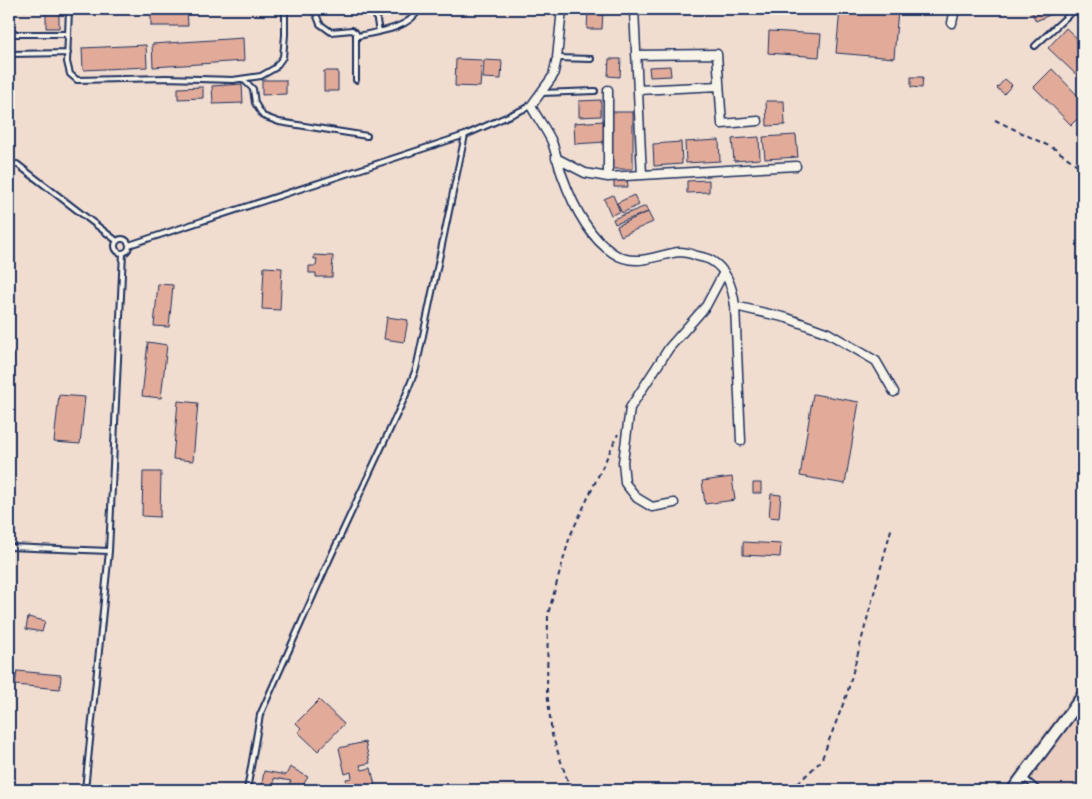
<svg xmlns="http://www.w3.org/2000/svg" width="1092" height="799" viewBox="0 0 1092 799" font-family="'Comic Neue',sans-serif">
  <rect width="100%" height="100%" fill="#f1ddd0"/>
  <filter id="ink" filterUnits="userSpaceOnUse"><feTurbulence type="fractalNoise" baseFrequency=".02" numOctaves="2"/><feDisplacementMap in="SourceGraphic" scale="10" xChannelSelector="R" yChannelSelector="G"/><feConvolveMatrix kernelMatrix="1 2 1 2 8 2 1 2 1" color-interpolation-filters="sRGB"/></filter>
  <g filter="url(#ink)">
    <!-- built -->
    <path fill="#eccec0" d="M 1083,681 L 1083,790 L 1005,790 L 1017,769 Z"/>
    <!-- building -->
    <path fill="#e2ab99" stroke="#1b2f5e" d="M 46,9 L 59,9 L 59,28 L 46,28 Z
      M 151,9 L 187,9 L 188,26 L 151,26 Z
      M 840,9 L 898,9 L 894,58 L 836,53 Z
      M 1030,9 L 1063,9 L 1036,21 Z
      M 588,10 L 603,11 L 602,29 L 587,29 Z
      M 1066,28 L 1083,44 L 1083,81 L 1048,48 Z
      M 769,31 L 821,34 L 819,57 L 768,53 Z
      M 243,38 L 244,61 L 153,67 L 152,44 Z
      M 146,45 L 147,67 L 83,70 L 82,48 Z
      M 456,59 L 482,60 L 480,87 L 455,86 Z
      M 609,59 L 621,59 L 620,77 L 608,76 Z
      M 484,60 L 502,61 L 501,79 L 483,78 Z
      M 670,66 L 671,76 L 650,77 L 649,67 Z
      M 1052,69 L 1083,101 L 1083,113 L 1071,125 L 1034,87 Z
      M 324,71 L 338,71 L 338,91 L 324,91 Z
      M 911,77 L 923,77 L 922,88 L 911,87 Z
      M 1005,79 L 1012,85 L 1004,94 L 997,88 Z
      M 262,80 L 286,80 L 286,94 L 262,95 Z
      M 242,84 L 243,103 L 213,104 L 212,86 Z
      M 203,87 L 203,98 L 178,99 L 178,88 Z
      M 601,100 L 601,116 L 579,117 L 579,101 Z
      M 766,101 L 784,101 L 785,125 L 767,126 Z
      M 611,112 L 633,112 L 633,169 L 611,169 Z
      M 604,121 L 605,142 L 575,144 L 574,123 Z
      M 796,135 L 798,157 L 765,159 L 763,137 Z
      M 759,137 L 760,159 L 734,161 L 732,139 Z
      M 719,140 L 720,161 L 686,163 L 685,142 Z
      M 681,142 L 682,164 L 654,166 L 653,144 Z
      M 614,178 L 627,178 L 628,187 L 614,187 Z
      M 709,180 L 709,192 L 687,193 L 687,181 Z
      M 613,195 L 620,212 L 611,215 L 604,199 Z
      M 634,195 L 639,205 L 622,213 L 617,203 Z
      M 646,206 L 648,212 L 615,224 L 613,219 Z
      M 648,212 L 653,222 L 621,236 L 617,226 Z
      M 314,255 L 333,256 L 332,277 L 316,277 L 316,273 L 309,273 L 309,266 L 316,266 L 317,259 L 314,259 Z
      M 264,267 L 282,268 L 280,310 L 262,309 Z
      M 158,284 L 173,285 L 169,327 L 154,326 Z
      M 387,317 L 408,320 L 404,342 L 384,339 Z
      M 148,342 L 167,345 L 161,398 L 142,396 Z
      M 9,353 L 14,353 L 11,391 L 9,391 Z
      M 813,394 L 859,402 L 845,484 L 800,476 Z
      M 59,395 L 85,397 L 80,444 L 54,442 Z
      M 9,396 L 11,396 L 9,420 Z
      M 178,401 L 198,403 L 193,461 L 173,459 Z
      M 143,472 L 161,472 L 160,517 L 142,516 Z
      M 732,477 L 735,500 L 705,504 L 702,481 Z
      M 753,483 L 761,483 L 761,493 L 753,493 Z
      M 771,494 L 781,495 L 779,518 L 769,517 Z
      M 743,542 L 781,544 L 780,557 L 743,555 Z
      M 28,617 L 45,621 L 42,632 L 26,629 Z
      M 17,671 L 61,675 L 60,689 L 15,685 Z
      M 319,700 L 344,724 L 318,751 L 298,732 L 301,728 L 296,723 Z
      M 365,742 L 370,763 L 360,765 L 362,770 L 371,768 L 376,790 L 357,790 L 356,787 L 348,789 L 346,779 L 352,778 L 351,772 L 345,774 L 339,748 Z
      M 290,767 L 308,777 L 300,790 L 285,790 L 291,781 L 274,778 L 274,790 L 261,790 L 264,771 L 286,775 Z"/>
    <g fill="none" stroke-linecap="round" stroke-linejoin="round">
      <defs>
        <path id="lane" d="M 69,9 L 67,62 L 70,74 L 77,80 L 166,78 L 233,80 L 261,76 L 275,68 L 283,57 L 285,35 L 285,9
          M 314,9 L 320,24 L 331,32 L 352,30 L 356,33 L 356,80
          M 375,9 L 379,32
          M 9,34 L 68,34
          M 357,36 C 377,32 409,29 419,9
          M 1035,46 L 1075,9
          M 9,54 L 68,53
          M 557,58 L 591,59
          M 243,79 L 253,89 L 255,103 L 263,116 L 279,122 L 367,136
          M 541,93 L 595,91
          M 9,165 L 17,164 L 117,241
          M115 246a7 7 0 1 1 14 0a7 7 0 1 1-14 0Z
          M 129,245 L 465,135 L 531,106
          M 9,547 L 109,551
          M 1024,778 L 1038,790
          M 85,790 L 109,551 L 123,253
          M 247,790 L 260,715 L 331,556 L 405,397 L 416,369 L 465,135"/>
        <path id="street" d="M 562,9 L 557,58 L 553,76 L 531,106 C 537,118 547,130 552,142 C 556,153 558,164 562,175 C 572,203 587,236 613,253 C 635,268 655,255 679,252 C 685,252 692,254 697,256 C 702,257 708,258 712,261 C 727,270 733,290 735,306 L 741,441
          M 634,9 L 642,175
          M 952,23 L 955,9
          M 636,55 L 717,54 L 722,124 L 758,121
          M 608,90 L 608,177
          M 638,90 L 719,86
          M 556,158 L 585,173 L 608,177 L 796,166
          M 735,306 L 787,318 L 828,333 L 876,361 L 894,392
          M 674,503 L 652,507 L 637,498 L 625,483 L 623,462 L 630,408 L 669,348 L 706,306 L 724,272"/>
        <path id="secondary" d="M 1013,790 L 1083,696"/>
      </defs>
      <!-- lane casing -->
      <use href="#lane" stroke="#1b2f5e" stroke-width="8"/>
      <!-- street casing -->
      <use href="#street" stroke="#1b2f5e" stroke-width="11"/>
      <!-- secondary casing -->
      <use href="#secondary" stroke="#1b2f5e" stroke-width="15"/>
      <!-- path -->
      <path stroke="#1b2f5e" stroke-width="2" stroke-dasharray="5 4" stroke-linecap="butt" d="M 995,120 L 1055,149 L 1083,169
        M 582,790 L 568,782 L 552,735 L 547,691 L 548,614 L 570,536 L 618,434
        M 791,790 L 821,761 L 847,694 L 892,526"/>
      <!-- lane -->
      <use href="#lane" stroke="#f7f3e8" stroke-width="4"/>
      <!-- street -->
      <use href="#street" stroke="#f7f3e8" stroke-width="8"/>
      <!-- secondary -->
      <use href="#secondary" stroke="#f7f3e8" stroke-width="11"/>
    </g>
  </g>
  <!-- margin -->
  <rect width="1092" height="799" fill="none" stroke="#f7f3e8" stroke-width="30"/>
  <rect x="15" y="15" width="1062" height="769" fill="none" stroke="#1b2f5e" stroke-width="2" filter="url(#ink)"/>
</svg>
